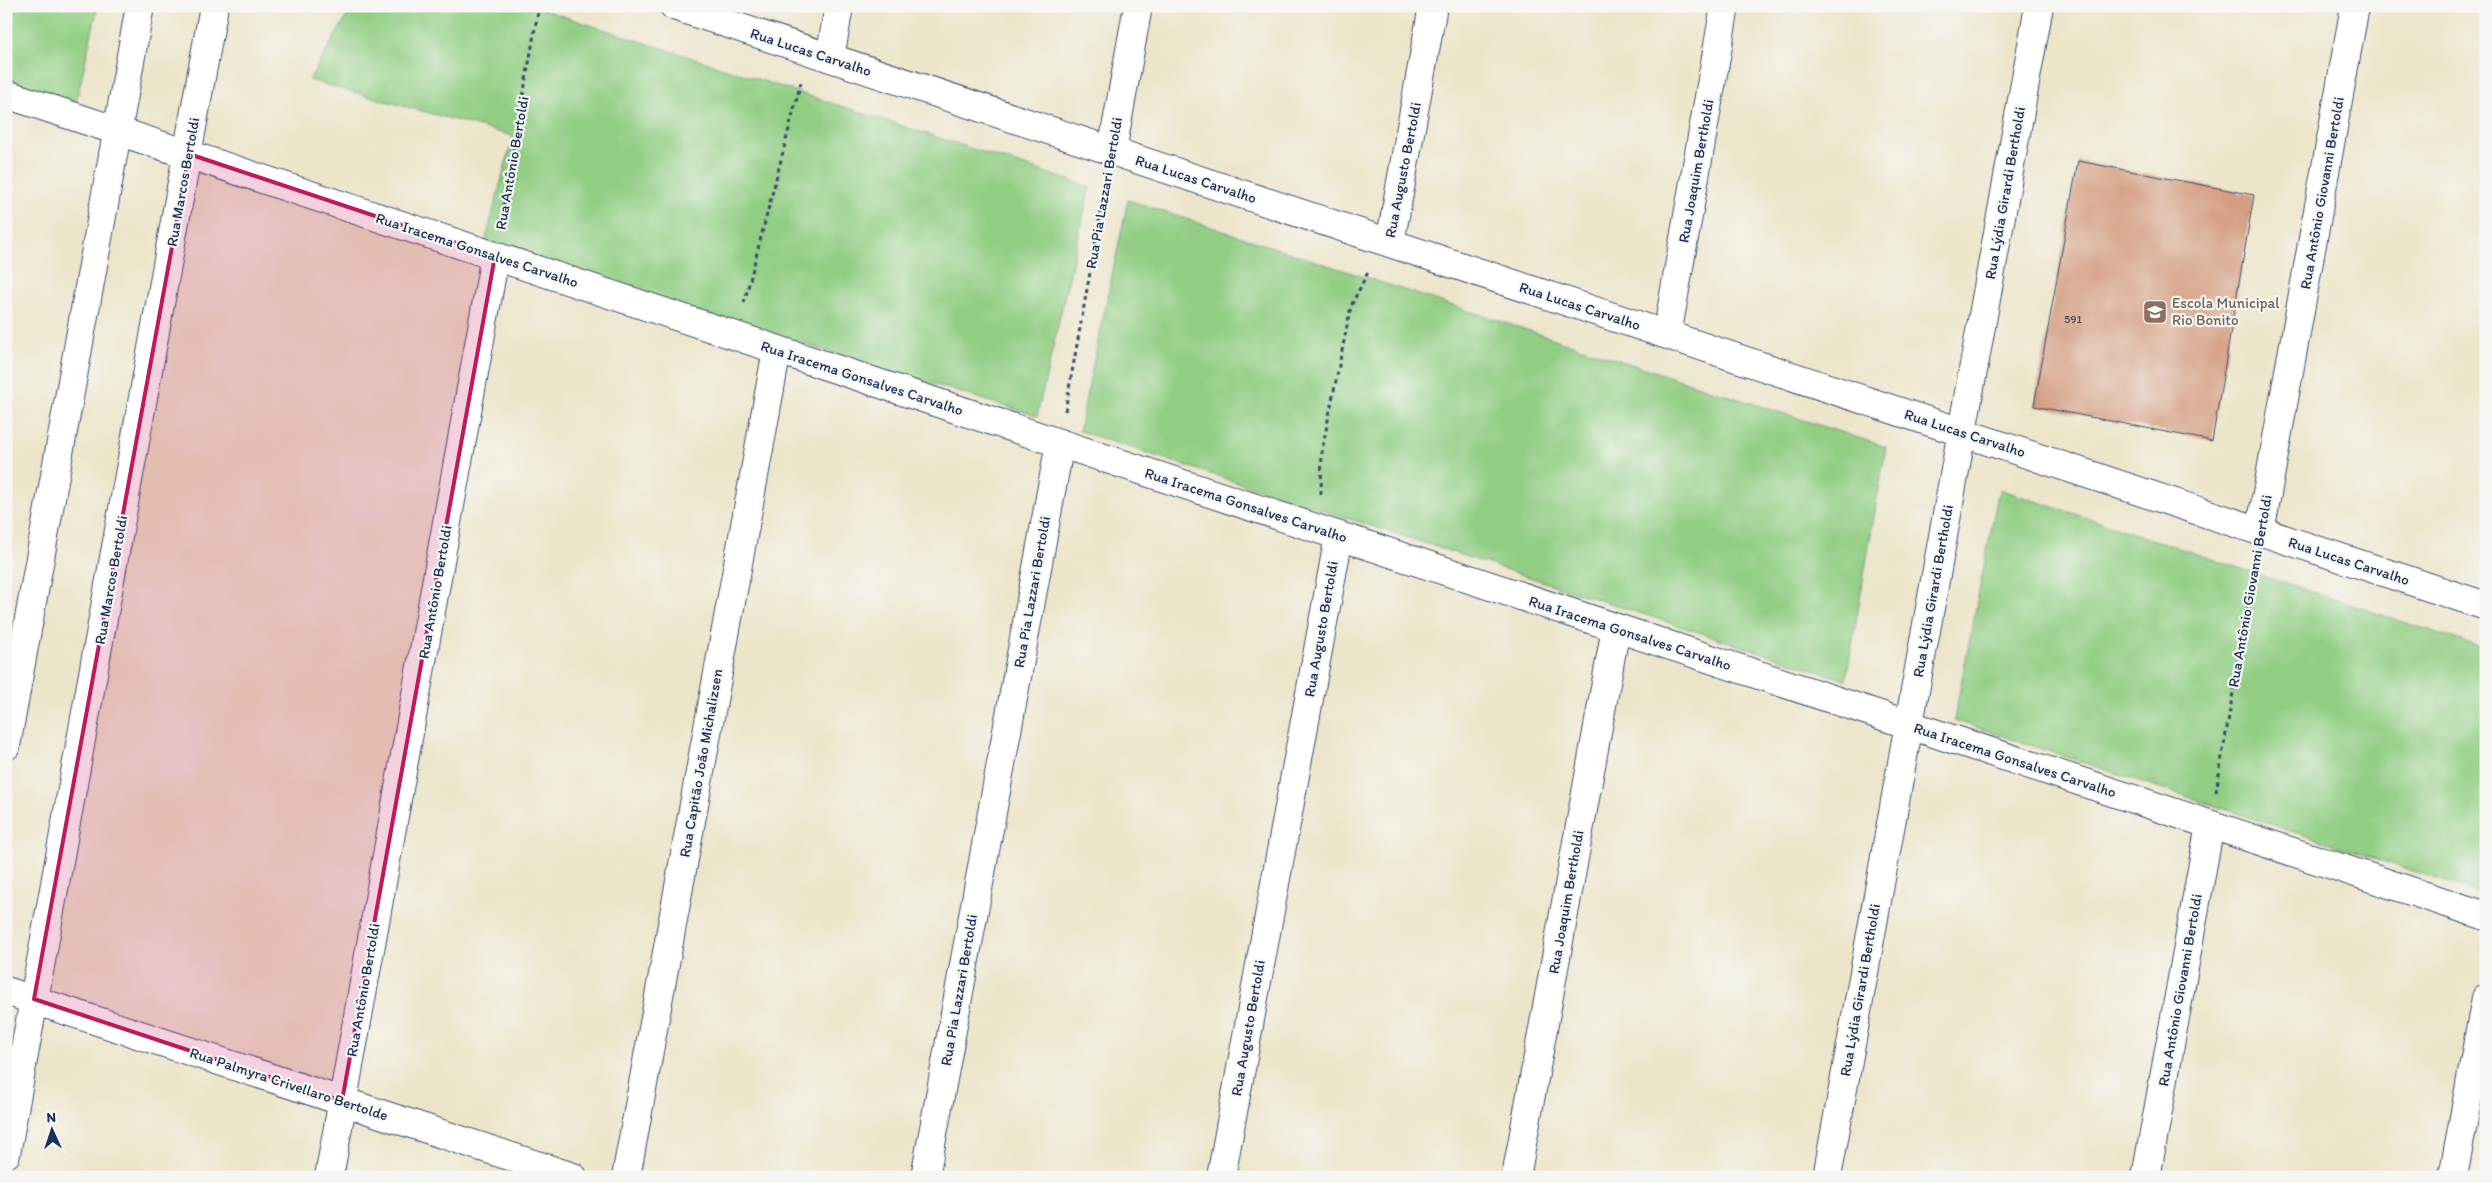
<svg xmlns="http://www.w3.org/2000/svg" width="2492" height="1183" viewBox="0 0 2492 1183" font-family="Itim,sans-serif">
  <rect width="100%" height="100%" fill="#f6f6f2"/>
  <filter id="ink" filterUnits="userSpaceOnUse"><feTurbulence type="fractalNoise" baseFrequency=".02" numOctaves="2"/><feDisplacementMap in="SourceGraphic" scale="10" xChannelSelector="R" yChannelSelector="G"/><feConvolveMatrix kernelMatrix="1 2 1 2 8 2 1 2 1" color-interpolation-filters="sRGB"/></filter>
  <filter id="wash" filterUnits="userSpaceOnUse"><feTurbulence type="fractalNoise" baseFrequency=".0096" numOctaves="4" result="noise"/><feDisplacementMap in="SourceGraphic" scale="20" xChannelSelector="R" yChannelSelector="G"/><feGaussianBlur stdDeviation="1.12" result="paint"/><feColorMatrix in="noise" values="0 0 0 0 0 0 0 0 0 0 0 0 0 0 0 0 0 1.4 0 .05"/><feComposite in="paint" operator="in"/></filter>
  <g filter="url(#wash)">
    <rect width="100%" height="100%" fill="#ece5c9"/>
    <!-- green -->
    <path fill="#91ce83" stroke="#567e70" d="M 6,6 L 98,6 L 76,102 L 6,80 Z
      M 353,6 L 532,6 L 1090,187 L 1037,416 L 484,246 L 513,136 L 309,80 Z
      M 1128,200 L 1886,447 L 1846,680 L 1079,431 Z
      M 1999,489 L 2486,649 L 2486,895 L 1954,720 Z"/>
    <g id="blocks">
      <!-- building -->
      <path fill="#d49d81" d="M 2078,161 L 2254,195 L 2212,441 L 2034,406 Z"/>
    </g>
  </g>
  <g filter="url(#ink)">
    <use href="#blocks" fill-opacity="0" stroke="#3a4a6e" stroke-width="1"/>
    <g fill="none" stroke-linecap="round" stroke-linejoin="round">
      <defs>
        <path id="minor" d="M 674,6 L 2486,606
          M 830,58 L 839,6
          M 6,94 L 2486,916
          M 1112,151 L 1138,6
          M 1390,243 L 1433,6
          M 1667,335 L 1725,6
          M 2260,532 L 2355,6
          M 6,746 L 140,6
          M 6,991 L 573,1177
          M 6,1154 L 214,6
          M 329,1177 L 495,256
          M 626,1177 L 777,350
          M 925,1177 L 1060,443
          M 1221,1177 L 1339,536
          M 1516,1177 L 1616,628
          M 1827,1177 L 2039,6
          M 2146,1177 L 2210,825
          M 2453,1177 L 2486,998"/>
      </defs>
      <!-- minor casing -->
      <use href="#minor" stroke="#3a4a6e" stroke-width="30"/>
      <!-- path -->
      <path stroke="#3a4a6e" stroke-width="3" stroke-dasharray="4 4" stroke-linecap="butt" d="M 501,222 L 539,6
        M 744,303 L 801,82
        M 1065,411 L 1106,184
        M 1321,494 L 1322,450 L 1351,306 L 1368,272
        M 2216,792 L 2255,564"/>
      <!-- minor -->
      <use href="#minor" stroke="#fff" stroke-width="28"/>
    </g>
  </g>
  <!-- marked area -->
  <path fill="#c2185b" fill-opacity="0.2" stroke="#c2185b" stroke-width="4" stroke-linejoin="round" d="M 189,154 L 495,256 L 342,1101 L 34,999 Z"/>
  <!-- icons -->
  <defs>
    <symbol id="school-square" viewBox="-11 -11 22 22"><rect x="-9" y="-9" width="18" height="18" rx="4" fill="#8d6e63" stroke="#f6f6f2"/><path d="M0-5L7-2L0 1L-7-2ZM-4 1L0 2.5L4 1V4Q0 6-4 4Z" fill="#fff"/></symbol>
  </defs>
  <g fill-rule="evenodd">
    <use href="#school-square" x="2141" y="298" width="28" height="28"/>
  </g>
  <g text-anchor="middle" stroke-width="4.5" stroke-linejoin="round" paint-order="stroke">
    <!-- number labels -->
    <g font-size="12" fill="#494a67">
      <text x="2073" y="323">591</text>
    </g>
    <!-- street labels -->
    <g font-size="15" fill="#1b2f5e" stroke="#f6f6f2">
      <text transform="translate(811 52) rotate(18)" y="5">Rua Lucas Carvalho</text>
      <text transform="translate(512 163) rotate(-80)" y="5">Rua Antônio Bertoldi</text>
      <text transform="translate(1403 170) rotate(-79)" y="5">Rua Augusto Bertoldi</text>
      <text transform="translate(1696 171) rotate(-80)" y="5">Rua Joaquim Bertholdi</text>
      <text transform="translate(1196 179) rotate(18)" y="5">Rua Lucas Carvalho</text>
      <text transform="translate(183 182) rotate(-80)" y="5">Rua Marcos Bertoldi</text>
      <text transform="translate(1104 193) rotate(-80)" y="5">Rua Pia Lazzari Bertoldi</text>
      <text transform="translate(2005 193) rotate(-80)" y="5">Rua Lýdia Girardi Bertholdi</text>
      <text transform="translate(2322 193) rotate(-80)" y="5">Rua Antônio Giovanni Bertoldi</text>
      <text transform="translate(477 250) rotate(18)" y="5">Rua Iracema Gonsalves Carvalho</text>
      <text transform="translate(1580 306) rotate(18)" y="5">Rua Lucas Carvalho</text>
      <text transform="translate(862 378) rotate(18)" y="5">Rua Iracema Gonsalves Carvalho</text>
      <text transform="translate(1965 433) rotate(18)" y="5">Rua Lucas Carvalho</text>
      <text transform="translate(1246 505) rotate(18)" y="5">Rua Iracema Gonsalves Carvalho</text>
      <text transform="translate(2349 561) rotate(18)" y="5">Rua Lucas Carvalho</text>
      <text transform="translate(111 580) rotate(-80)" y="5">Rua Marcos Bertoldi</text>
      <text transform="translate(1933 591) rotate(-80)" y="5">Rua Lýdia Girardi Bertholdi</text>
      <text transform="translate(2250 591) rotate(-80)" y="5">Rua Antônio Giovanni Bertoldi</text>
      <text transform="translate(435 592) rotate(-80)" y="5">Rua Antônio Bertoldi</text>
      <text transform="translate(1032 592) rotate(-80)" y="5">Rua Pia Lazzari Bertoldi</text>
      <text transform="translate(1321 629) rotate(-80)" y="5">Rua Augusto Bertoldi</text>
      <text transform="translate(1630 633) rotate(18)" y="5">Rua Iracema Gonsalves Carvalho</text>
      <text transform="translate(2015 760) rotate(18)" y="5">Rua Iracema Gonsalves Carvalho</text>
      <text transform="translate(701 763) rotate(-80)" y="5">Rua Capitão João Michalizsen</text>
      <text transform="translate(1566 902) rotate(-80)" y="5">Rua Joaquim Bertholdi</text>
      <text transform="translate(363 990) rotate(-80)" y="5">Rua Antônio Bertoldi</text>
      <text transform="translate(959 990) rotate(-80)" y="5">Rua Pia Lazzari Bertoldi</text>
      <text transform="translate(1860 990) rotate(-80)" y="5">Rua Lýdia Girardi Bertholdi</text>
      <text transform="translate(2180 990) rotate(-80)" y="5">Rua Antônio Giovanni Bertoldi</text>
      <text transform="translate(1248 1028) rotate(-80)" y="5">Rua Augusto Bertoldi</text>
      <text transform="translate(289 1084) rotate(18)" y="5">Rua Palmyra Crivellaro Bertolde</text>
    </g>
    <!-- education labels -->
    <g font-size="15" fill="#785e54" stroke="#f6f6f2" text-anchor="start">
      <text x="2172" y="308">Escola Municipal<tspan x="2172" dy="17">Rio Bonito</tspan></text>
    </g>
  </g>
  <!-- margin -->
  <rect width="2492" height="1183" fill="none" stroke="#f6f6f2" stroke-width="25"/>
  <!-- north arrow -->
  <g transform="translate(52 1130) rotate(357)" stroke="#f6f6f2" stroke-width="4" paint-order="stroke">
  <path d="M0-4L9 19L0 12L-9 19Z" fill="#1b2f5e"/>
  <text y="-8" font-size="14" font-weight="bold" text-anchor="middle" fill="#1b2f5e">N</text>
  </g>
</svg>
